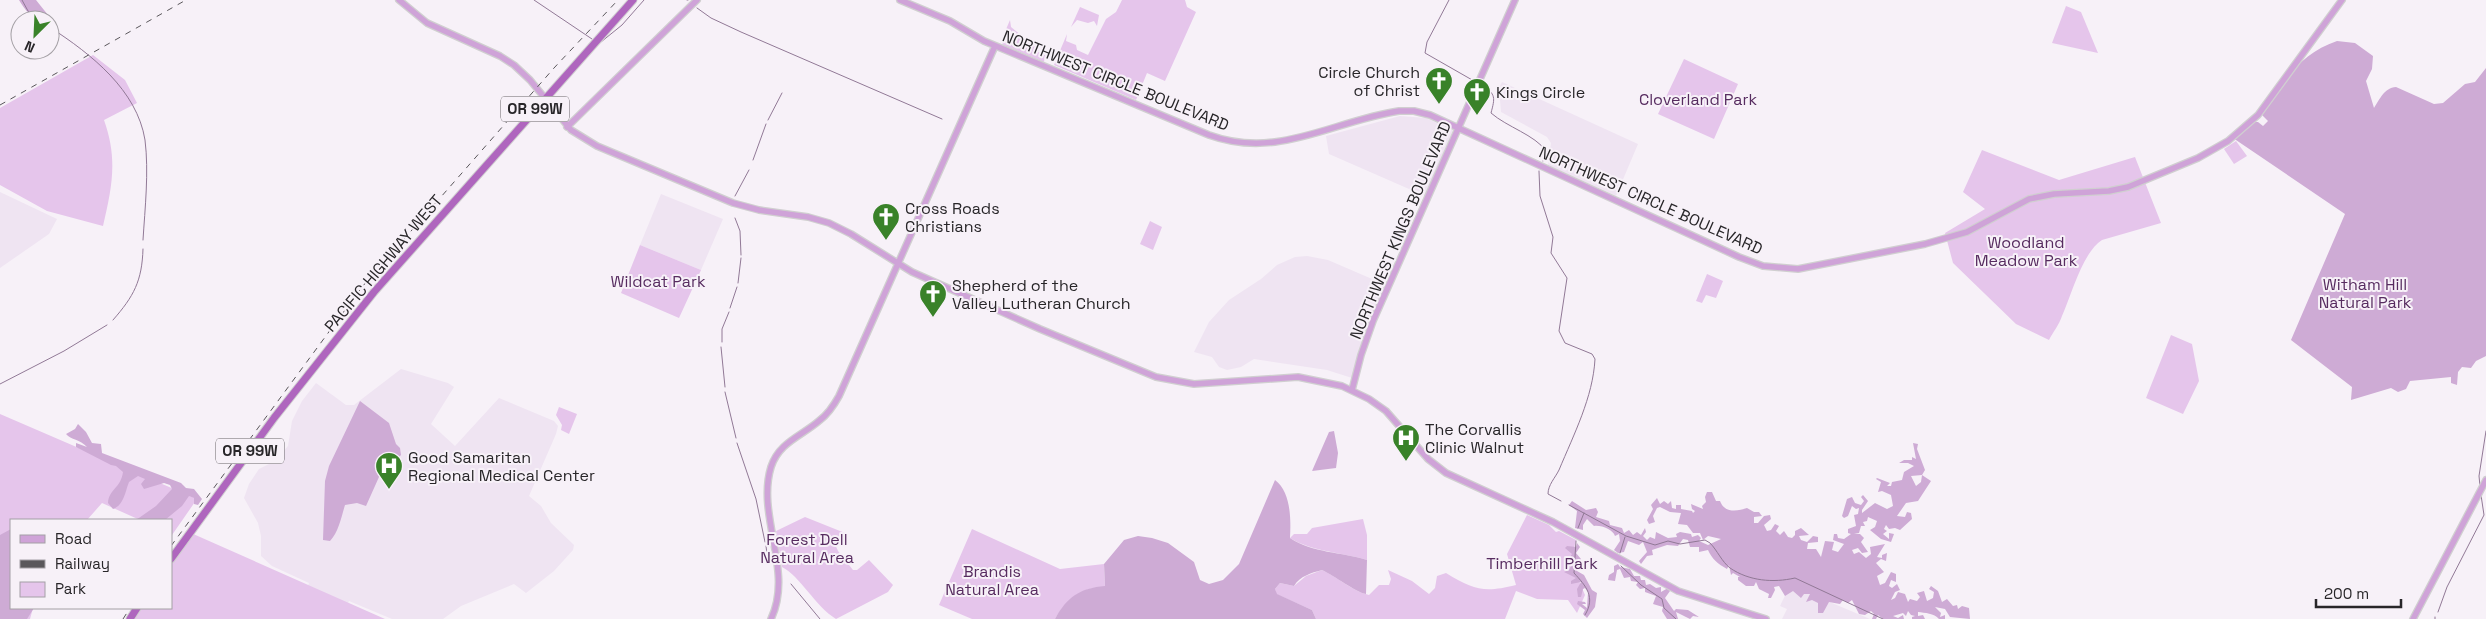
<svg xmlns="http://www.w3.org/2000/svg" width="2486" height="619" viewBox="0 0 2486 619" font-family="'Space Grotesk',sans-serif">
  <rect width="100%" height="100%" fill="#f7f1f8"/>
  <!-- built -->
  <path fill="#efe4f2" d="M 1502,82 L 1638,144 L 1616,196 L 1548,165 L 1551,143 L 1547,137 L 1501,112 L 1499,88 Z
    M 1400,116 L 1426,118 L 1453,130 L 1425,196 L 1329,154 L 1326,136 Z
    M 0,192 L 57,219 L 49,234 L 0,268 Z
    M 661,194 L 723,219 L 701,270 L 640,245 Z
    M 1307,256 L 1328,260 L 1386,285 L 1365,334 L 1352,378 L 1327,370 L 1254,359 L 1241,367 L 1227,370 L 1219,367 L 1212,357 L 1194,352 L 1209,322 L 1229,300 L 1261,279 L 1277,265 L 1295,257 Z
    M 401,369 L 448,383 L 454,387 L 431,424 L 455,446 L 499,398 L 554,421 L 558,426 L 556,434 L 529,496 L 541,506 L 551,523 L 574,545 L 573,550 L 554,571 L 526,593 L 514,584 L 461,606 L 443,619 L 392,619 L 349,601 L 340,619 L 300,606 L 309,583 L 272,566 L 261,556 L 261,536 L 258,523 L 244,498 L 249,484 L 259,469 L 275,461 L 288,446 L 292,421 L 302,401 L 316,383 L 346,405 L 354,405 Z
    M 1791,583 L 1832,603 L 1870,619 L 1782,619 L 1787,609 L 1780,606 Z"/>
  <!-- green -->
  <path fill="#e5c5eb" d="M 1122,0 L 1185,0 L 1187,7 L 1196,12 L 1165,81 L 1147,73 L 1136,100 L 1054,65 L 1067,34 L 1066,41 L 1076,45 L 1077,50 L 1088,55 L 1106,19 L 1116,12 Z
    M 2066,6 L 2081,12 L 2098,53 L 2052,43 Z
    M 1080,7 L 1099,15 L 1097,26 L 1094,21 L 1088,23 L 1077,20 L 1071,27 Z
    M 1010,20 L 1011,27 L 1039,50 L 1038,52 L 1045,55 L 1044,62 L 1001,44 L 1003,44 L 1001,41 Z
    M 93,55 L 125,80 L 137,103 L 104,120 C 118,159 112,187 103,226 L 47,211 L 0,185 L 0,108 Z
    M 1684,59 L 1738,84 L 1714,139 L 1658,114 Z
    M 2236,141 L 2247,156 L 2234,164 L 2224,149 Z
    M 1982,150 L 2059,180 L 2135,157 L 2161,223 L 2102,240 C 2082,253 2072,294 2062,316 C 2059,325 2053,332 2049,340 L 2016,324 L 1953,263 L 1945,233 L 1985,209 L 1963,192 Z
    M 1150,221 L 1162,227 L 1153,250 L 1140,244 Z
    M 640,245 L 701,270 L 679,318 L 621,293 Z
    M 1707,274 L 1723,281 L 1716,298 L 1706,295 L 1702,303 L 1696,301 Z
    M 2171,335 L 2192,344 L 2199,381 L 2183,414 L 2146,398 Z
    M 559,407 L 577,414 L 569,434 L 561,430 L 562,425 L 556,415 Z
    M 0,414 L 197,499 L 172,535 L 171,520 L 140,520 L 102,503 L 87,520 L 11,520 L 11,608 L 33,608 L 30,619 L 0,619 Z
    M 1527,515 L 1549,525 L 1556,532 L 1559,531 L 1576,540 C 1570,561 1577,576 1585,595 L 1577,613 L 1568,600 L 1537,599 L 1516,591 L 1505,619 L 1316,619 L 1312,610 L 1276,594 L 1275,589 L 1280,583 L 1294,586 L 1306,576 L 1322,570 C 1338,577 1353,592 1369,595 L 1379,585 L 1389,585 L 1391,579 L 1388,570 L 1412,581 L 1429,594 L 1435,588 L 1437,576 L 1446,573 C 1474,590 1484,593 1516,585 L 1507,554 Z
    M 805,517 L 845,533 L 834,542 L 838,551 L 853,570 L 857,570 L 869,560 L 893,585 L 888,592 L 836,619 C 815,606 800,576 782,567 L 776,531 Z
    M 1363,519 L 1367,535 L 1367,560 C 1341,552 1313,552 1290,538 L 1294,534 L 1307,534 L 1312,528 Z
    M 972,529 L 1060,569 L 1104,564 L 1105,587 C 1081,587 1067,599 1055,619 L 972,619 L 939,605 Z
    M 191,533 L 385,619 L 131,619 L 138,608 L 171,608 L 171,560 Z"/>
  <!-- forest -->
  <path fill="#ceabd5" d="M 19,0 L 36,0 L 48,15 L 44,20 C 32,20 25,10 19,0 Z
    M 2337,41 L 2355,43 L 2373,56 L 2372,69 L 2366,81 L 2374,108 C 2380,99 2384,88 2396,87 L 2434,104 L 2443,103 L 2465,84 L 2475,82 L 2486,68 L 2486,356 L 2476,361 L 2471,368 L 2462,367 L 2458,372 L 2457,385 L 2451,383 L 2451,377 L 2410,381 L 2406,389 L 2398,392 L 2391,388 L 2351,400 L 2352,387 L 2291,340 L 2345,214 L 2233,138 L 2251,122 L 2258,122 L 2263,126 L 2268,121 L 2260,113 C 2283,82 2299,54 2337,41 Z
    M 360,401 L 389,423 L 396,444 L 400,448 L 401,455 L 379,477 L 366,506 L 357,503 L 345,505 C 341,518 339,531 330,541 L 323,540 L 325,481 L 329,466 Z
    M 78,424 L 86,432 L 92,443 L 101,444 L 102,453 L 181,483 L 186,488 L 194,489 L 202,499 L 198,505 L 194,504 L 194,498 L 189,496 L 182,506 L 165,520 L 136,520 L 156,506 L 172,489 L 170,485 L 164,483 L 144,489 L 141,484 L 145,479 L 138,476 L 129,482 C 125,492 124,505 113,509 L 108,503 C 109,489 121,488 123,472 L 116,466 L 111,465 L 76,447 L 76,443 L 87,447 C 80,439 71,440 66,434 L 75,429 Z
    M 1334,431 L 1338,453 L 1336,468 L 1312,471 L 1329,432 Z
    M 1913,443 L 1918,444 L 1917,449 L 1925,470 L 1922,475 L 1911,476 L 1916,486 L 1921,482 L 1922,475 L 1931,481 L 1918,501 L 1906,503 L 1897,516 L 1905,517 L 1907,512 L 1911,513 L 1912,519 L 1900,530 L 1895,528 L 1889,529 L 1886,525 L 1884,529 L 1887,531 L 1883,534 L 1889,539 L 1889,533 L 1894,534 L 1891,542 L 1881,539 L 1870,530 L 1875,527 L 1877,521 L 1868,517 L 1867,521 L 1863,522 L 1865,526 L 1861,526 L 1859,533 L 1854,534 L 1860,534 L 1864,538 L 1861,542 L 1868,552 L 1862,553 L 1858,548 L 1852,550 L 1854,554 L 1859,552 L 1866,558 L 1871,554 L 1870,547 L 1885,544 L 1877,557 L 1882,558 L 1882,555 L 1887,553 L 1886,561 L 1881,559 L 1876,563 L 1884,572 L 1877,576 L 1880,585 L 1885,583 L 1891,572 L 1896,574 L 1896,582 L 1891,580 L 1889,586 L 1892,588 L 1897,584 L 1900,590 L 1895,592 L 1891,600 L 1895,598 L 1898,592 L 1905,594 L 1908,602 L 1910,599 L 1917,601 L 1920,597 L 1917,593 L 1924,591 L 1927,601 L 1933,598 L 1934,592 L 1929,589 L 1931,586 L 1938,591 L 1942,602 L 1947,599 L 1953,606 L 1957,605 L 1958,609 L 1962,606 L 1969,608 L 1970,619 L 1950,617 L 1945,609 L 1935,607 L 1941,613 L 1940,617 L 1945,615 L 1945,619 L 1939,619 C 1934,613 1925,613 1918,612 L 1918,616 L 1923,615 L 1925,619 L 1912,619 L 1912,617 L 1915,616 L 1911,615 L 1908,611 L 1906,616 L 1903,613 L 1893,616 L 1898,618 L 1903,615 L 1904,619 L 1883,619 L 1878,615 L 1876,619 L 1872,619 L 1874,614 L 1871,611 L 1865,615 L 1859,614 L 1852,600 L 1848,603 L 1843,600 L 1840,604 L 1829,602 L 1823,613 L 1818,613 L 1818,603 L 1812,600 L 1806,602 L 1810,594 L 1804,594 L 1801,598 L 1793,591 L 1785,596 L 1779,586 L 1774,587 L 1775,590 L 1771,598 L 1768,598 L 1769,594 L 1759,589 L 1756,582 L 1754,586 L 1746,586 L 1738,580 L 1738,577 L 1740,577 L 1733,573 L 1731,575 L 1729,565 L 1727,569 C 1718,564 1712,559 1708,550 L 1699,552 L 1699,547 L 1690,547 L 1688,540 L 1683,539 L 1678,546 L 1667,545 L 1652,550 L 1653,555 L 1647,556 L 1641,564 L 1639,561 L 1647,552 L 1643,542 L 1639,545 L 1628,541 L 1624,552 L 1618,553 L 1614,550 L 1620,541 L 1619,534 L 1615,536 C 1613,530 1602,525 1594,526 L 1587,519 L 1583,525 L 1583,530 L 1575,528 L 1577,511 L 1569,505 L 1572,501 L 1586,510 L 1596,508 L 1598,512 L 1596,517 L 1609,521 L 1610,525 L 1622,528 L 1624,533 L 1629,530 L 1633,535 L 1637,532 L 1641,535 L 1645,528 L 1646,532 L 1643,536 L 1647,540 L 1650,537 L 1655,539 L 1656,532 L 1668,538 L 1677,537 L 1676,534 L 1680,532 L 1691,534 L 1692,537 L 1698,535 L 1701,538 L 1699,541 L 1708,545 L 1721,539 L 1708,536 L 1703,540 L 1700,533 L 1693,533 L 1687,525 L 1678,524 L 1681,513 L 1670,512 L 1660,507 L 1657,508 L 1653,516 L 1655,522 L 1649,524 L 1647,520 L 1653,509 L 1651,505 L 1657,498 L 1660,504 L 1664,501 L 1668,504 L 1671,501 L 1672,508 L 1676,509 L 1676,505 L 1681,505 L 1681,509 L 1692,511 L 1693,513 L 1695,511 L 1692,509 L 1691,504 L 1703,509 L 1702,506 L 1706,502 L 1705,497 L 1707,492 L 1712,492 L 1716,501 L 1720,501 C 1725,514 1738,511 1747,508 L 1754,512 L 1759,512 L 1762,516 L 1754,517 L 1754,523 L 1758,523 L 1764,516 L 1770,515 L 1771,519 L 1764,525 L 1767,531 L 1771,530 L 1775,524 L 1779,526 L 1776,531 L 1780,535 L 1784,531 L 1788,537 L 1792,538 L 1795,535 L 1795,531 L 1801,528 L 1809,535 L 1799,536 L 1801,540 L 1807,542 L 1813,536 L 1818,537 L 1818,542 L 1808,543 L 1807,549 L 1816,549 L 1821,557 L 1825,541 L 1834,542 L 1832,550 L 1838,552 L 1844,544 L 1833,540 L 1834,534 L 1837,534 L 1838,538 L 1844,539 L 1851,534 L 1848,533 L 1848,529 L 1856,526 L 1854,515 L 1858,514 L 1859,508 L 1856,509 L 1852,506 L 1848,516 L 1844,518 L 1842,516 L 1847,499 L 1852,497 L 1855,503 L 1861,505 L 1864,501 L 1861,497 L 1863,495 L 1868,501 L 1862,510 L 1862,513 L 1875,503 L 1887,509 L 1893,506 L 1891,495 L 1882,491 L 1878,492 L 1881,482 L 1876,479 L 1877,478 L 1890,483 L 1887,486 L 1891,486 L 1892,482 L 1902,480 L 1904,472 L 1914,466 L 1908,463 L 1899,463 L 1904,460 L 1912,460 L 1912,457 L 1916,459 Z
    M 1275,480 C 1291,492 1291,519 1290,538 C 1313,553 1341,552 1367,560 L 1366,594 C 1355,592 1335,576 1322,570 C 1311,573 1300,576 1294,586 L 1280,583 L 1275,589 L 1277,594 L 1312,610 L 1316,619 L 1055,619 C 1067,597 1080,588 1105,586 L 1104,564 L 1124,540 L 1138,536 L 1152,538 L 1168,543 L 1194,562 L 1200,580 L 1209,584 L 1223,580 L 1239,564 Z
    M 11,529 L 11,608 L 34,608 L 27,619 L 0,619 L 0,535 Z
    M 1577,543 L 1580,547 L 1576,553 L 1581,559 L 1577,571 L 1584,575 L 1592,590 L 1597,593 L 1595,607 L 1587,618 L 1583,614 L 1585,610 L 1577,604 L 1578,601 L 1585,602 L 1586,604 L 1582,604 L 1587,608 L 1588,592 L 1585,588 L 1583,589 L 1581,597 L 1578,597 L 1577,589 L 1581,582 L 1571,584 L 1571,581 L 1576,578 L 1564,572 L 1569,570 L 1573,562 L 1568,561 L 1572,554 L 1565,548 L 1567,546 L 1576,547 Z
    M 1618,564 L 1620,567 L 1630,569 L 1634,576 L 1640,576 L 1641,580 L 1645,580 L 1646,585 L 1650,584 L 1656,588 L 1661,587 L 1661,592 L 1668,588 L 1670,591 L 1665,598 L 1674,611 L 1676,609 L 1688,610 L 1699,617 L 1693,616 L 1690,619 L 1676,612 L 1678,619 L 1667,619 L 1662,611 L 1663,607 L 1653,604 L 1656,596 L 1645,592 L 1645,588 L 1640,589 L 1636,585 L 1638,582 L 1631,581 L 1630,577 L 1624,578 L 1620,569 L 1617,570 L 1615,581 L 1608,580 L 1609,575 L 1614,572 L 1614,566 Z"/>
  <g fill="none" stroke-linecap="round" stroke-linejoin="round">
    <!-- stream -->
    <path stroke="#917996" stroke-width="1" d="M 22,0 L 28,11 L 40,20
      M 534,0 L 592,39
      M 687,0 L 688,0
      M 1449,0 L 1427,42 L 1425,53 L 1474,81
      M 697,8 L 711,18 L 741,32 L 942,119
      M 51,28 C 91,54 137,90 145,140 C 149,172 145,208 143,240
      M 601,42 L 622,25 L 644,0
      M 1483,86 C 1496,94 1495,98 1491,113 C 1507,127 1535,135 1546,151 L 1543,161
      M 768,120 L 782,93
      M 753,160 L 766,124
      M 1539,171 L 1540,196 L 1553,237 L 1551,253 L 1567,278 L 1559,331 L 1565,343 L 1592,354 L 1595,359 C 1593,397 1574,434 1559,470 C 1555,478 1548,485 1548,494 L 1561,501
      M 735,196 L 749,170
      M 735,218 L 740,231 L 741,255
      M 738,283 L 741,258
      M 730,308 L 737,287
      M 113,320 C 134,296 142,281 143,249
      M 722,342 L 722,329 L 729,312
      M 721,347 L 725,387
      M 0,384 L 64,351 L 107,325
      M 725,392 L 736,438
      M 737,443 L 756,499 L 765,542
      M 2480,486 L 2479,476 L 2486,431
      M 1569,505 L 1626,536 L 1655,545 L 1668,541 L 1680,544 L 1705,540 L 1710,543 C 1717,550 1722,562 1730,568 C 1749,581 1773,583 1795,578 L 1883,619
      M 1578,528 L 1584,513
      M 1576,541 L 1574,573 C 1586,586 1596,597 1585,615
      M 766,546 L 768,562
      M 1620,553 L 1625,537
      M 1621,566 L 1641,585 L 1662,599 L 1664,608 L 1676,619
      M 791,584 L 820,619
      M 2438,612 L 2447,587 L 2484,515 L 2481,495
      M 2435,619 L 2435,617"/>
    <defs>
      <path id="major" d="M 399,0 L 427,23 L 500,56 L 514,65 L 530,80 L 571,130 L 597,146 L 733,203 L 759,210 L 808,217 L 829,223 L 851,234 L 912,272 L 1040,329 L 1156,377 L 1194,384 L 1298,377 L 1342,386 L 1369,399 L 1386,411 L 1428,459 L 1446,473 L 1553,522 L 1678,591 L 1766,619
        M 900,0 L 950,21 L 984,41 L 1209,135 C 1278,160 1332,121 1399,111 L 1414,111 L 1430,115 L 1739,257 L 1763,266 L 1798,269 L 1925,244 L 1967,232 L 2029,199 L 2054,194 L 2109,191 L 2128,187 L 2198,158 L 2228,141 L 2258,115 L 2342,0
        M 567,127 L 697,0
        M 1352,390 L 1361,355 L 1373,321 L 1515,0
        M 771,619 C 794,571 756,516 771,467 C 779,442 802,436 820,420 C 828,414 834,405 839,396 L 995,46
        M 2413,619 L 2486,480"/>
      <path id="highway" d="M 171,559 L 274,418 L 374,292 L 633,0
        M 130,619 L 137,608"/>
    </defs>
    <!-- major casing -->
    <use href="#major" stroke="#d0cfd0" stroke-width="8"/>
    <!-- highway casing -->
    <use href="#highway" stroke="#d0cfd0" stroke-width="9"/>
    <!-- major -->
    <use href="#major" stroke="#cfa3d8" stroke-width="5.5"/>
    <!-- highway -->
    <use href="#highway" stroke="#af66be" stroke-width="7"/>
    <!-- rail -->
    <path stroke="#5a575b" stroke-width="1" stroke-dasharray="6 6" stroke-linecap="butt" d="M 0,105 L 186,0
      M 171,546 L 362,287 L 554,68 L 618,0
      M 123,619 L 130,608"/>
  </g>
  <!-- icons -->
  <defs>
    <symbol id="church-pin" viewBox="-11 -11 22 30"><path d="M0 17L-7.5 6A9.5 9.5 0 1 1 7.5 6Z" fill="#398229" stroke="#f7f1f8"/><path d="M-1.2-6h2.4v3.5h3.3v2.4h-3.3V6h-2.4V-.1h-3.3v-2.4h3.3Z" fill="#fff"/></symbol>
    <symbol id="hospital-pin" viewBox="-11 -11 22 30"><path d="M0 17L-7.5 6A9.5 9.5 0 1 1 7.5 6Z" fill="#398229" stroke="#f7f1f8"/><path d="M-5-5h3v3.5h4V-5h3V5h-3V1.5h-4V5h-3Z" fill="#fff"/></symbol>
  </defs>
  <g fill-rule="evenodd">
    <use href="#church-pin" x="1423" y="65" width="32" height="43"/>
    <use href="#church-pin" x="1461" y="76" width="32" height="43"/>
    <use href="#church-pin" x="870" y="201" width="32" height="43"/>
    <use href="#church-pin" x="917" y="278" width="32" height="43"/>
    <use href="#hospital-pin" x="1390" y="422" width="32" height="43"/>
    <use href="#hospital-pin" x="373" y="450" width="32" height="43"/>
  </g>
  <g text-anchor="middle" stroke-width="4" stroke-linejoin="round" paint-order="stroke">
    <!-- shield labels -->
    <g fill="#f7f1f8" stroke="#666367" stroke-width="1">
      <rect x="501" y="96.5" width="68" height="25" rx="4"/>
      <rect x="216" y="438.5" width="68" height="25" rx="4"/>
    </g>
    <g font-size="15" font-weight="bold" fill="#282629">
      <text x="535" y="114">OR 99W</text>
      <text x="250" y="456">OR 99W</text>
    </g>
    <!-- poi labels -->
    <g font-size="16" fill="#282629" stroke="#f7f1f8" text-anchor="start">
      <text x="1420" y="78" text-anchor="end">Circle Church<tspan x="1420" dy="18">of Christ</tspan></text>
      <text x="1496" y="98">Kings Circle</text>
      <text x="905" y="214">Cross Roads<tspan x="905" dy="18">Christians</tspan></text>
      <text x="952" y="291">Shepherd of the<tspan x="952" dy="18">Valley Lutheran Church</tspan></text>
      <text x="1425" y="435">The Corvallis<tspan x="1425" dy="18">Clinic Walnut</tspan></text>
      <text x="408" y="463">Good Samaritan<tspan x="408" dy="18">Regional Medical Center</tspan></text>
    </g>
    <!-- street labels -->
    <g font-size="16" fill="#282629" stroke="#f7f1f8">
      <text transform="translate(1116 80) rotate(22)" y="6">NORTHWEST CIRCLE BOULEVARD</text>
      <text transform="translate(1651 200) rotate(24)" y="6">NORTHWEST CIRCLE BOULEVARD</text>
      <text transform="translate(1400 230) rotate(-67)" y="6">NORTHWEST KINGS BOULEVARD</text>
      <text transform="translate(383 263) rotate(-50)" y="6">PACIFIC HIGHWAY WEST</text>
    </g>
    <!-- park labels -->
    <g font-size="16" fill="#572c60" stroke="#f7f1f8">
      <text x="1698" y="105">Cloverland Park</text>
      <text x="2026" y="248">Woodland<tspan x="2026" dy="18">Meadow Park</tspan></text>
      <text x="658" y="287">Wildcat Park</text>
      <text x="2365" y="290">Witham Hill<tspan x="2365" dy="18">Natural Park</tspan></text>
      <text x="807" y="545">Forest Dell<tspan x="807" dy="18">Natural Area</tspan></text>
      <text x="1542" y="569">Timberhill Park</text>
      <text x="992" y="577">Brandis<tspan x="992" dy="18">Natural Area</tspan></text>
    </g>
  </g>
  <!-- legend -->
  <rect x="10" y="519" width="162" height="90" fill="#f7f1f8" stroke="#a4a0a5"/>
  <rect x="20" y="535" width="25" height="8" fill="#cfa3d8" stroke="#a4a0a5"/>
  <text x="55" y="544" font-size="15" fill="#282629">Road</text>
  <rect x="20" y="560" width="25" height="8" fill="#5a575b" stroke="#a4a0a5"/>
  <text x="55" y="569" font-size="15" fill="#282629">Railway</text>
  <rect x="20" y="582" width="25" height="15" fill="#e5c5eb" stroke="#a4a0a5"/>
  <text x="55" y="594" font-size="15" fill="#282629">Park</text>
  <!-- north arrow -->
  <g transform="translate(35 35) rotate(204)"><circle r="24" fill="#f7f1f8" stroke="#a4a0a5"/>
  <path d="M0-4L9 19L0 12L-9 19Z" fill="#398229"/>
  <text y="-8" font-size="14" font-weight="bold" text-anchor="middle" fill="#282629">N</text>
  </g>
  <!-- scale -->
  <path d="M2316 599v8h85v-8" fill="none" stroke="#282629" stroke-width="2.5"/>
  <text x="2324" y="599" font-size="15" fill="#282629" stroke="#f7f1f8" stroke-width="4" paint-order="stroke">200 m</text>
</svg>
